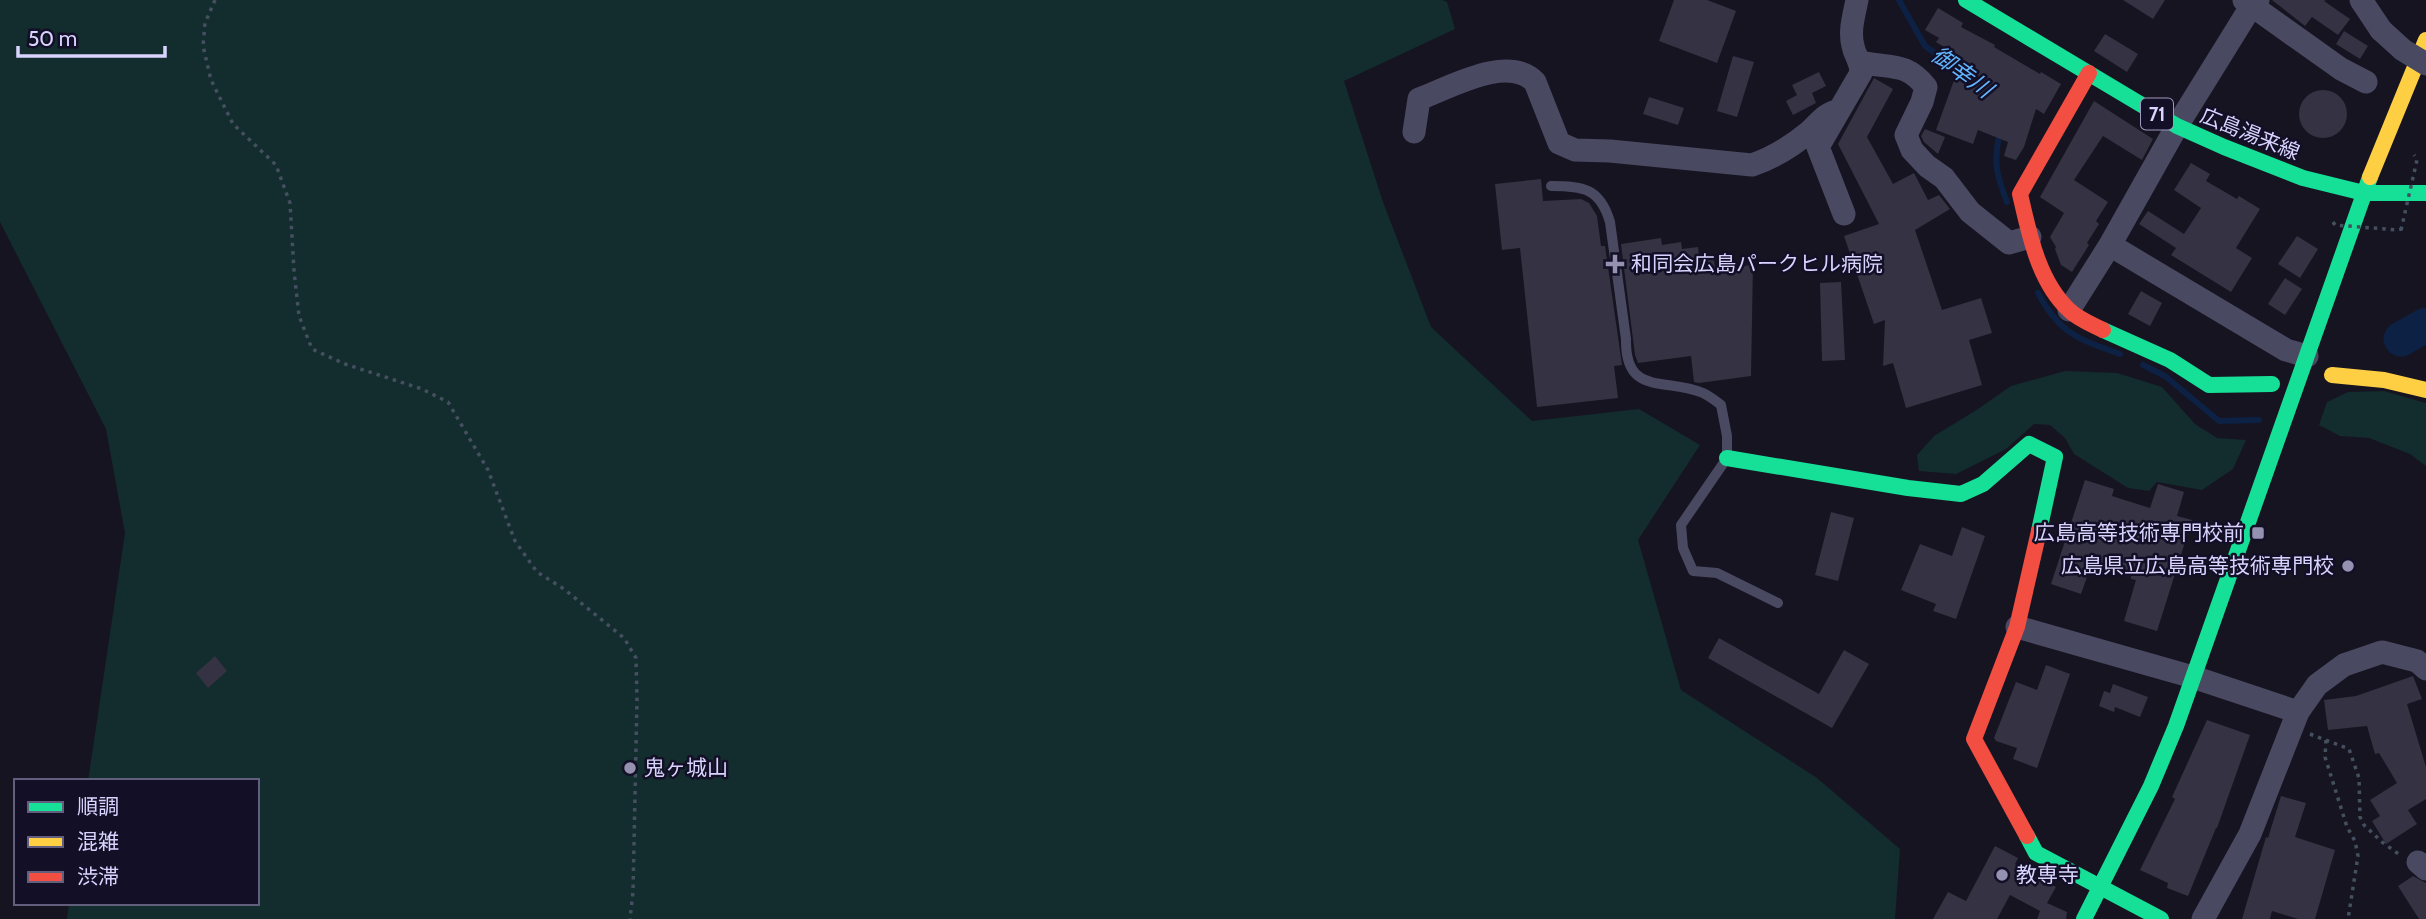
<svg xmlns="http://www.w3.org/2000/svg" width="2426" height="919" viewBox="0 0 2426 919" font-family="Cabin,'Noto Sans JP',sans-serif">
  <rect width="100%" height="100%" fill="#161421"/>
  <!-- green -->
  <path fill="#132c2d" d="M 0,0 L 1442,0 L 1447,2 L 1455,29 L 1344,81 L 1383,202 L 1431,327 L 1532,421 L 1639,409 L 1700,445 L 1638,540 L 1681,690 L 1817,778 L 1900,849 L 1895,919 L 67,919 L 69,903 L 257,903 L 257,781 L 88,781 L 125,533 L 106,429 L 0,222 Z
    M 2065,371 L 2117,373 L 2162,387 L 2195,424 L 2217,438 L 2246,440 L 2233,469 L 2202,490 L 2157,482 L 2149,491 L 2128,488 L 2074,454 L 2065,438 L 2050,425 L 2034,424 L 2006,449 L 1956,474 L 1919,471 L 1917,455 L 1934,436 L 1975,411 L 2011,386 Z
    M 2384,391 L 2426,403 L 2426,466 L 2410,454 L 2369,438 L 2340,436 L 2319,425 L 2327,402 L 2348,392 Z"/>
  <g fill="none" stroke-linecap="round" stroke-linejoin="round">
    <!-- stream -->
    <path stroke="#0d2144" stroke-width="6" d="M 1899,0 L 1925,46 L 1964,73
      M 2000,132 C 1993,162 1996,174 2007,202
      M 2038,293 C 2060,334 2078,339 2120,354
      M 2143,365 L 2165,376 L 2219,421 L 2259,420"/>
    <!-- river -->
    <path stroke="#0d2144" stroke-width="35" d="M 2401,339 L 2426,325"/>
  </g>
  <!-- building -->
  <path fill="#343243" d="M 1674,0 L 1707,0 L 1736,11 L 1717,63 L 1659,41 Z
    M 2123,0 L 2165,0 L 2153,19 Z
    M 2272,0 L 2326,0 L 2324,1 L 2350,19 L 2338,35 L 2312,17 L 2305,26 Z
    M 1938,8 L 1963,23 L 1961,27 L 1995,45 L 1994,47 L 2040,74 L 2041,72 L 2061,84 L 2044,114 L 2036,109 L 2024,147 L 2016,160 L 2004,156 L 2008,142 L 1978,130 L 1973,144 L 1936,130 L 1962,58 L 1936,42 L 1939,38 L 1925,30 Z
    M 2344,31 L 2368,46 L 2360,59 L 2336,44 Z
    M 2105,34 L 2138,54 L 2127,72 L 2094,51 Z
    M 1733,56 L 1754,62 L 1737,117 L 1717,111 Z
    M 1819,72 L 1826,86 L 1812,93 L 1816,103 L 1793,115 L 1786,101 L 1797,95 L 1792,85 Z
    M 1874,78 L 1893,89 L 1867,137 L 1893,184 L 1914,173 L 1928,200 L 1939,195 L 1950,209 L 1915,230 L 1942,310 L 1981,298 L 1992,333 L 1969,340 L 1982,385 L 1906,408 L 1893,363 L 1883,366 L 1885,320 L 1874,324 L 1844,236 L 1879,224 L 1838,144 Z
    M2299 114a24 24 0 1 1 48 0a24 24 0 1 1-48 0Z
    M 1649,97 L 1684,108 L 1678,125 L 1643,114 Z
    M 2094,101 L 2153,139 L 2142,160 L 2103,136 L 2074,180 L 2108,202 L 2096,221 L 2099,224 L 2087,243 L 2089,245 L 2072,272 L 2061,265 L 2055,249 L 2056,247 L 2050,237 L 2064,213 L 2040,197 Z
    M 1925,129 L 1945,137 L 1938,154 L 1924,142 L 1921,136 Z
    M 2191,163 L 2210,174 L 2206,181 L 2237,199 L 2239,196 L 2260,209 L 2236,248 L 2252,258 L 2231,292 L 2171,255 L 2176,248 L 2139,224 L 2148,211 L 2184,234 L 2201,208 L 2174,190 Z
    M 1541,179 L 1543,201 L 1581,199 L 1589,203 L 1597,216 L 1601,246 L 1605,246 L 1622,365 L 1614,366 L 1618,398 L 1537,407 L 1520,248 L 1502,250 L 1495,184 Z
    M 2297,236 L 2318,249 L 2300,278 L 2278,264 Z
    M 1661,238 L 1662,245 L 1681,242 L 1682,249 L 1698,247 L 1699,257 L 1713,255 L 1716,273 L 1753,264 L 1751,376 L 1699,383 L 1694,382 L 1691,356 L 1638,363 L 1635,355 L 1621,244 Z
    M 2285,278 L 2302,289 L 2285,315 L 2268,304 Z
    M 1841,282 L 1845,360 L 1822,361 L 1820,283 Z
    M 2141,291 L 2162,303 L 2150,326 L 2128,314 Z
    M 2085,480 L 2114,489 L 2112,496 L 2150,508 L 2158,484 L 2184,492 L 2177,516 L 2192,520 L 2157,631 L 2124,621 L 2136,580 L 2131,579 L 2131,576 L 2099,566 L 2098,569 L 2091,566 L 2081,594 L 2051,584 Z
    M 1831,512 L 1854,518 L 1838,581 L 1815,575 Z
    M 1962,527 L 1985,536 L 1956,619 L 1933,611 L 1936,604 L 1901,590 L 1920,544 L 1952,556 Z
    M 1719,638 L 1819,694 L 1844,650 L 1869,664 L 1832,728 L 1708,658 Z
    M 215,656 L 227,671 L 208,688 L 196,673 Z
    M 2046,665 L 2070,674 L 2037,768 L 2013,759 L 2017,748 L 1996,741 L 1994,738 L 2016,682 L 2037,690 Z
    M 2413,676 L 2422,699 L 2407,704 L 2426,767 L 2426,799 L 2408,810 L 2417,824 L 2386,844 L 2372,821 L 2380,816 L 2370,800 L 2397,783 L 2379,753 L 2375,754 L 2367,726 L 2328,730 L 2324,700 L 2356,696 Z
    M 2113,684 L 2148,697 L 2140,717 L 2115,707 L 2114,712 L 2099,706 L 2104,691 L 2110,693 Z
    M 2207,720 L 2250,735 L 2217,828 L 2216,828 L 2188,896 L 2167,888 L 2168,883 L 2140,870 L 2175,799 L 2172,797 Z
    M 2281,796 L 2306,803 L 2295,837 L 2335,850 L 2315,919 L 2298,919 L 2272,911 L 2270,919 L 2242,919 L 2266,837 L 2268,838 Z
    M 1995,846 L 2018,858 L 2015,864 L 2056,887 L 2047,903 L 2067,912 L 2066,919 L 2037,919 L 2040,911 L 2010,895 L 1997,919 L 1933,919 L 1948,892 L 1966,901 Z
    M 2413,876 L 2426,883 L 2426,919 L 2419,919 L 2398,886 Z"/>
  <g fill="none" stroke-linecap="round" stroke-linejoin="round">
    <!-- path -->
    <path stroke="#44505f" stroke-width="3.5" stroke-dasharray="3.5 5" stroke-linecap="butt" d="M 215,0 L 205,23 L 203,46 L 211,80 L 233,124 L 276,165 L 290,203 L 294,271 L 299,316 L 312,349 L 345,364 L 422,389 L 448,402 L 488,470 L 515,541 L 537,572 L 564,589 L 624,638 L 636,658 L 637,700 L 633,892 L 630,919
      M 2310,734 L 2349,749 L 2359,778 L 2360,817 L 2364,825 L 2382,842 L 2400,855
      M 2326,740 L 2325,757 L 2347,827 L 2355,841 L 2358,856 L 2348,919"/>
    <!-- lane -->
    <path stroke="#4a4962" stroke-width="10" d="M 1551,186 C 1583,186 1600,188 1610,222 L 1626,339 C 1625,397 1666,377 1703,393 C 1709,396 1716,401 1721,405 L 1727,436 L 1727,458 L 1681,525 L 1683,548 L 1693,571 L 1717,573 L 1778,603"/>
    <!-- street -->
    <path stroke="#4a4962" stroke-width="23" d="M 2244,0 L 2341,69 L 2366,82
      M 2361,0 L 2381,30
      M 1861,62 C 1890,69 1905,61 1926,87 L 1922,102 L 1906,135 L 1912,150 L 1927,166 L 1944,178 L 1970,212 L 2009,243 L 2030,237
      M 1414,132 L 1419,99 C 1451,87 1508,54 1535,82 L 1559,143 L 1575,150 L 1610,151 L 1752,165 C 1773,158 1792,146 1809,132 C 1820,122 1824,114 1839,110
      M 1844,214 L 1818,147 L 1861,73 C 1861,60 1855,57 1853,46 C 1849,31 1854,15 1857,0
      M 2110,245 L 2286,350 L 2307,356
      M 2069,310 L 2110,245 L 2177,126 L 2252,5 L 2258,0
      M 2017,627 L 2193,677 L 2298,712
      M 2418,862 L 2426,869
      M 2203,919 L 2250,834 L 2298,712 L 2317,685 L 2344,665 L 2382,652 L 2417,661 L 2426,669"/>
    <!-- fast -->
    <path stroke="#16e098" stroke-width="16" d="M 1966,0 L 2177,126 L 2224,147 L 2303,178 L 2364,193 L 2426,193
      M 2103,330 L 2170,360 L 2209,385 L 2272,384
      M 1727,458 L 1908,488 L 1961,494 L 1983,484 L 2029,444 L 2055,457 L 2039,531
      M 2027,836 L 2036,853 L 2161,919
      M 2084,919 L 2151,786 L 2176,726 L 2370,177"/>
    <!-- slow -->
    <path stroke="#ffcf43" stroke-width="16" d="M 2370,177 L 2426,40
      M 2332,375 L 2384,380 L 2426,390"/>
    <!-- jam -->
    <path stroke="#f24e42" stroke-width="16" d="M 2089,73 L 2020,194 C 2029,233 2038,281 2069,310 C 2078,319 2091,324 2103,330
      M 2027,836 L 1974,739 L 2017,627 L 2039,531"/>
    <!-- path-bridge -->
    <path stroke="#44505f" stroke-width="3.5" stroke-dasharray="3.5 5" stroke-linecap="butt" d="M 2333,222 L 2335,225 L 2398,230 L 2405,228
      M 2401,230 L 2417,160 L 2414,155"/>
    <!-- street-bridge -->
    <path stroke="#4a4962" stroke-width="23" d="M 2381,30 L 2403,50 L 2426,64"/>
  </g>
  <!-- markers -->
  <g fill="#9591b1" stroke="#130f26" stroke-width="2.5">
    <path d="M1611.5 253.5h7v7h7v7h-7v7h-7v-7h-7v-7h7z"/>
    <rect x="2251" y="526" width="14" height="14" rx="3.5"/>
    <circle cx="2348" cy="566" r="7"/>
    <circle cx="630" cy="768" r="7"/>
    <circle cx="2002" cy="875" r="7"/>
  </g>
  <g text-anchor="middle" stroke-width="5" stroke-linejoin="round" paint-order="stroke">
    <!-- shield labels -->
    <rect fill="#130f26" stroke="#9e99be" stroke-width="2" x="2141" y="98.5" width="32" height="31" rx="5"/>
    <g font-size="19" font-weight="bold" fill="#d9d4ff">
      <text x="2157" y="121">71</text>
    </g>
    <!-- street labels -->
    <g font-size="21" fill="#d9d4ff" stroke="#130f26">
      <text transform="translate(2250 134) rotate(22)" y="7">広島湯来線</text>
    </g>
    <!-- poi labels -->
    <g font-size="21" fill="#d9d4ff" stroke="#130f26" text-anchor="start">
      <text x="1631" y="271">和同会広島パークヒル病院</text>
      <text x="2244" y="540" text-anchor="end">広島高等技術専門校前</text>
      <text x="2334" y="573" text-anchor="end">広島県立広島高等技術専門校</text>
      <text x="644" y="775">鬼ヶ城山</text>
      <text x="2016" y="882">教専寺</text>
    </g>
    <!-- water labels -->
    <g font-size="23" font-style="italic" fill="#62b6ff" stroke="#130f26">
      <text transform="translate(1962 72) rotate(36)" y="8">御幸川</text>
    </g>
  </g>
  <!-- legend -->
  <rect x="14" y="779" width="245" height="126" fill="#130f26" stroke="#625e7d" stroke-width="2"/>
  <rect x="28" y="802" width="35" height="10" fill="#16e098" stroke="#625e7d" stroke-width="2"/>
  <text x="77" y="814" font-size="21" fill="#d9d4ff">順調</text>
  <rect x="28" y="837" width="35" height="10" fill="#ffcf43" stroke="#625e7d" stroke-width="2"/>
  <text x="77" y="849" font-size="21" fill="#d9d4ff">混雑</text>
  <rect x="28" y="872" width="35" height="10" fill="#f24e42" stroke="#625e7d" stroke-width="2"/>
  <text x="77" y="884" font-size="21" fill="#d9d4ff">渋滞</text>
  <!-- scale -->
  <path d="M18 46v10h147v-10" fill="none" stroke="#d9d4ff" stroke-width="3.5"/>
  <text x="28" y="46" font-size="21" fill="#d9d4ff" stroke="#130f26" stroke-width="5" paint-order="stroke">50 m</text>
</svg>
